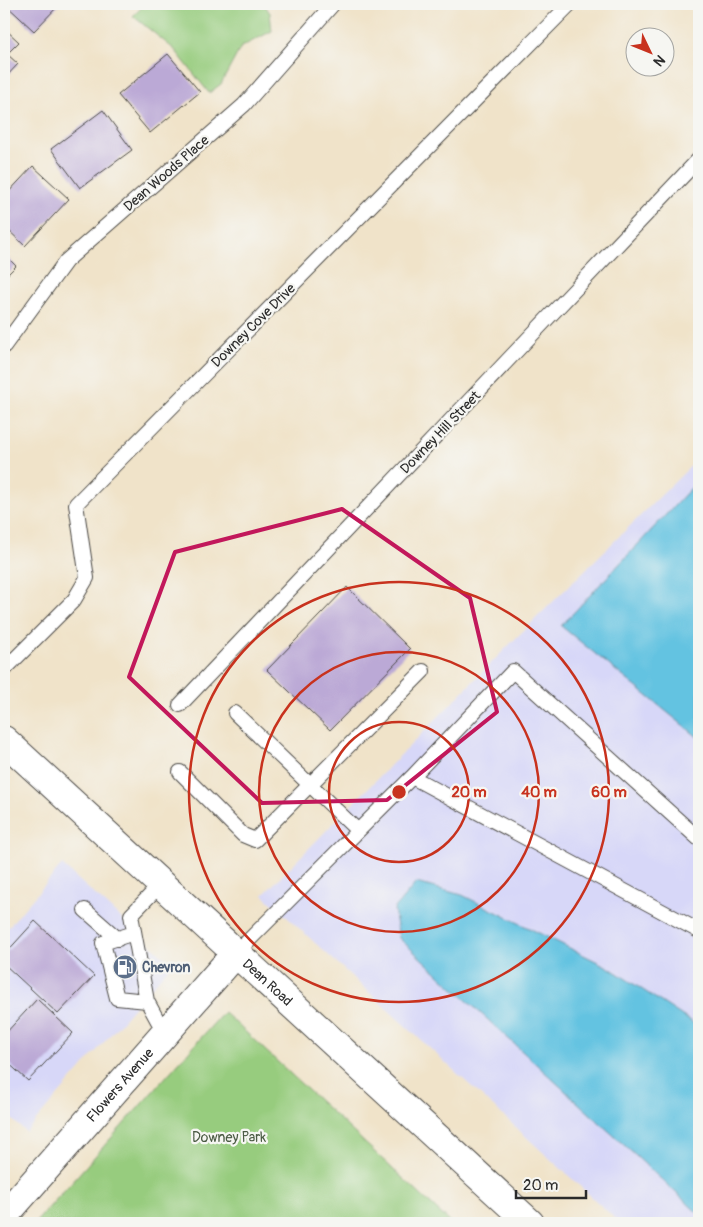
<svg xmlns="http://www.w3.org/2000/svg" width="703" height="1227" viewBox="0 0 703 1227" font-family="Pangolin,sans-serif">
  <rect width="100%" height="100%" fill="#f6f6f2"/>
  <filter id="ink" filterUnits="userSpaceOnUse"><feTurbulence type="fractalNoise" baseFrequency=".02" numOctaves="2"/><feDisplacementMap in="SourceGraphic" scale="10" xChannelSelector="R" yChannelSelector="G"/><feConvolveMatrix kernelMatrix="1 2 1 2 8 2 1 2 1" color-interpolation-filters="sRGB"/></filter>
  <filter id="wash" filterUnits="userSpaceOnUse"><feTurbulence type="fractalNoise" baseFrequency=".0096" numOctaves="4" result="noise"/><feDisplacementMap in="SourceGraphic" scale="20" xChannelSelector="R" yChannelSelector="G"/><feGaussianBlur stdDeviation="1.12" result="paint"/><feColorMatrix in="noise" values="0 0 0 0 0 0 0 0 0 0 0 0 0 0 0 0 0 1.4 0 .05"/><feComposite in="paint" operator="in"/></filter>
  <g filter="url(#wash)">
    <rect width="100%" height="100%" fill="#f0e3c9"/>
    <!-- built -->
    <path fill="#d7d7f8" d="M 699,458 L 699,1223 L 620,1223 L 263,895 L 509,645 Z
      M 62,865 L 172,964 L 26,1132 L 4,1112 L 4,932 Z"/>
    <!-- green -->
    <path fill="#97cc7e" stroke="#617c54" d="M 145,4 L 264,4 L 270,13 L 272,31 L 241,47 L 221,84 L 209,93 L 175,50 L 133,16 Z
      M 224,1012 L 451,1223 L 35,1223 Z"/>
    <!-- water -->
    <path fill="#63c3e1" stroke="#477786" d="M 693,486 L 699,491 L 699,738 L 561,626 Z
      M 416,883 L 462,895 L 608,967 L 699,1027 L 699,1214 L 399,938 L 394,909 Z"/>
    <g id="blocks">
      <!-- building -->
      <path fill="#bba9d6" d="M 5,4 L 60,4 L 34,31 Z
        M 4,28 L 19,42 L 7,54 L 18,64 L 4,79 Z
        M 168,54 L 200,92 L 150,133 L 118,95 Z
        M 103,110 L 132,150 L 80,188 L 51,149 Z
        M 33,166 L 69,199 L 25,246 L 4,226 L 4,197 Z
        M 4,254 L 16,266 L 4,278 Z
        M 347,587 L 410,649 L 330,730 L 267,670 Z
        M 35,921 L 94,976 L 58,1014 L 4,964 L 4,955 Z
        M 37,999 L 73,1033 L 28,1081 L 4,1059 L 4,1035 Z"/>
    </g>
  </g>
  <g filter="url(#ink)">
    <use href="#blocks" fill-opacity="0" stroke="#494743" stroke-width="1"/>
    <g fill="none" stroke-linecap="round" stroke-linejoin="round">
      <defs>
        <path id="service" d="M 4,346 L 66,261 L 244,105 L 333,4
          M 4,670 L 74,600 L 87,578 L 76,504 L 570,4
          M 180,705 L 699,159
          M 235,713 L 358,831
          M 180,772 L 243,835 L 255,840 L 423,671
          M 412,777 L 513,671 L 699,839
          M 161,884 L 131,915 L 147,1001 L 165,1034
          M 85,910 L 118,939
          M 134,933 L 103,943 L 117,998 L 147,1001
          M 236,953 L 412,777 L 699,931"/>
        <g id="tertiary">
          <path id="s1" d="M 4,1216 L 236,953"/>
        </g>
        <g id="secondary">
          <path id="s2" d="M 4,740 L 530,1223"/>
        </g>
      </defs>
      <!-- service casing -->
      <use href="#service" stroke="#494743" stroke-width="16"/>
      <!-- tertiary casing -->
      <use href="#tertiary" stroke="#494743" stroke-width="30"/>
      <!-- secondary casing -->
      <use href="#secondary" stroke="#494743" stroke-width="30"/>
      <!-- service -->
      <use href="#service" stroke="#fff" stroke-width="14"/>
      <!-- tertiary -->
      <use href="#tertiary" stroke="#fff" stroke-width="28"/>
      <!-- secondary -->
      <use href="#secondary" stroke="#fff" stroke-width="28"/>
    </g>
  </g>
  <!-- marked area -->
  <path fill="none" stroke="#c2185b" stroke-width="4" stroke-linejoin="round" d="M 342,509 L 470,598 L 497,712 L 387,800 L 262,803 L 129,677 L 175,552 Z"/>
  <!-- distance rings -->
  <g fill="none" stroke="#c8321e" stroke-width="2.5">
    <circle cx="399" cy="792" r="70"/>
    <circle cx="399" cy="792" r="140"/>
    <circle cx="399" cy="792" r="210"/>
  </g>
  <!-- icons -->
  <defs>
    <symbol id="fuel-disc" viewBox="-11 -11 22 22"><circle r="9.5" fill="#5c6f8a" stroke="#f6f6f2"/><path d="M-5.5-6h7V0h2V4h1.3V-2.5L3-4.5l.8-.8L6-3V5H2.5V1h-1V6h-7ZM-4.2-4.7v3.2H.2V-4.7Z" fill="#fff"/></symbol>
  </defs>
  <g fill-rule="evenodd">
    <use href="#fuel-disc" x="111" y="953" width="28" height="28"/>
  </g>
  <g text-anchor="middle" stroke-width="4.5" stroke-linejoin="round" paint-order="stroke">
    <!-- street labels -->
    <g font-size="14" fill="#2b2b2b" stroke="#f6f6f2">
      <text transform="translate(166 173) rotate(-41)" y="5">Dean Woods Place</text>
      <text transform="translate(253 325) rotate(-45)" y="5">Downey Cove Drive</text>
      <text transform="translate(440 432) rotate(-46)" y="5">Downey Hill Street</text>
      <text dy="5" stroke="none"><textPath href="#s2" startOffset="358">Dean Road</textPath></text>
      <text dy="5" stroke="none"><textPath href="#s1" startOffset="175">Flowers Avenue</textPath></text>
    </g>
    <!-- service labels -->
    <g font-size="14" font-weight="bold" fill="#4e5e75" stroke="#f6f6f2" text-anchor="start">
      <text x="142" y="972">Chevron</text>
    </g>
    <!-- park labels -->
    <g font-size="14" fill="#4b5b44" stroke="#f6f6f2">
      <text x="229" y="1142">Downey Park</text>
    </g>
  </g>
  <circle cx="399" cy="792" r="8" fill="#c8321e" stroke="#f6f6f2" stroke-width="2.5"/>
  <g font-size="15" text-anchor="middle" font-weight="bold" fill="#c8321e" stroke="#f6f6f2" stroke-width="4.5" stroke-linejoin="round" paint-order="stroke">
    <text x="469" y="797">20 m</text>
    <text x="539" y="797">40 m</text>
    <text x="609" y="797">60 m</text>
  </g>
  <!-- margin -->
  <rect width="703" height="1227" fill="none" stroke="#f6f6f2" stroke-width="20"/>
  <!-- north arrow -->
  <g transform="translate(650 52) rotate(133)"><circle r="24" fill="#f6f6f2" stroke="#a5a5a2"/>
  <path d="M0-4L9 19L0 12L-9 19Z" fill="#c8321e"/>
  <text y="-8" font-size="14" font-weight="bold" text-anchor="middle" fill="#2b2b2b">N</text>
  </g>
  <!-- scale -->
  <path d="M516 1190v8h70v-8" fill="none" stroke="#2b2b2b" stroke-width="2.5"/>
  <text x="523" y="1190" font-size="15" fill="#2b2b2b" stroke="#f6f6f2" stroke-width="4" paint-order="stroke">20 m</text>
</svg>
